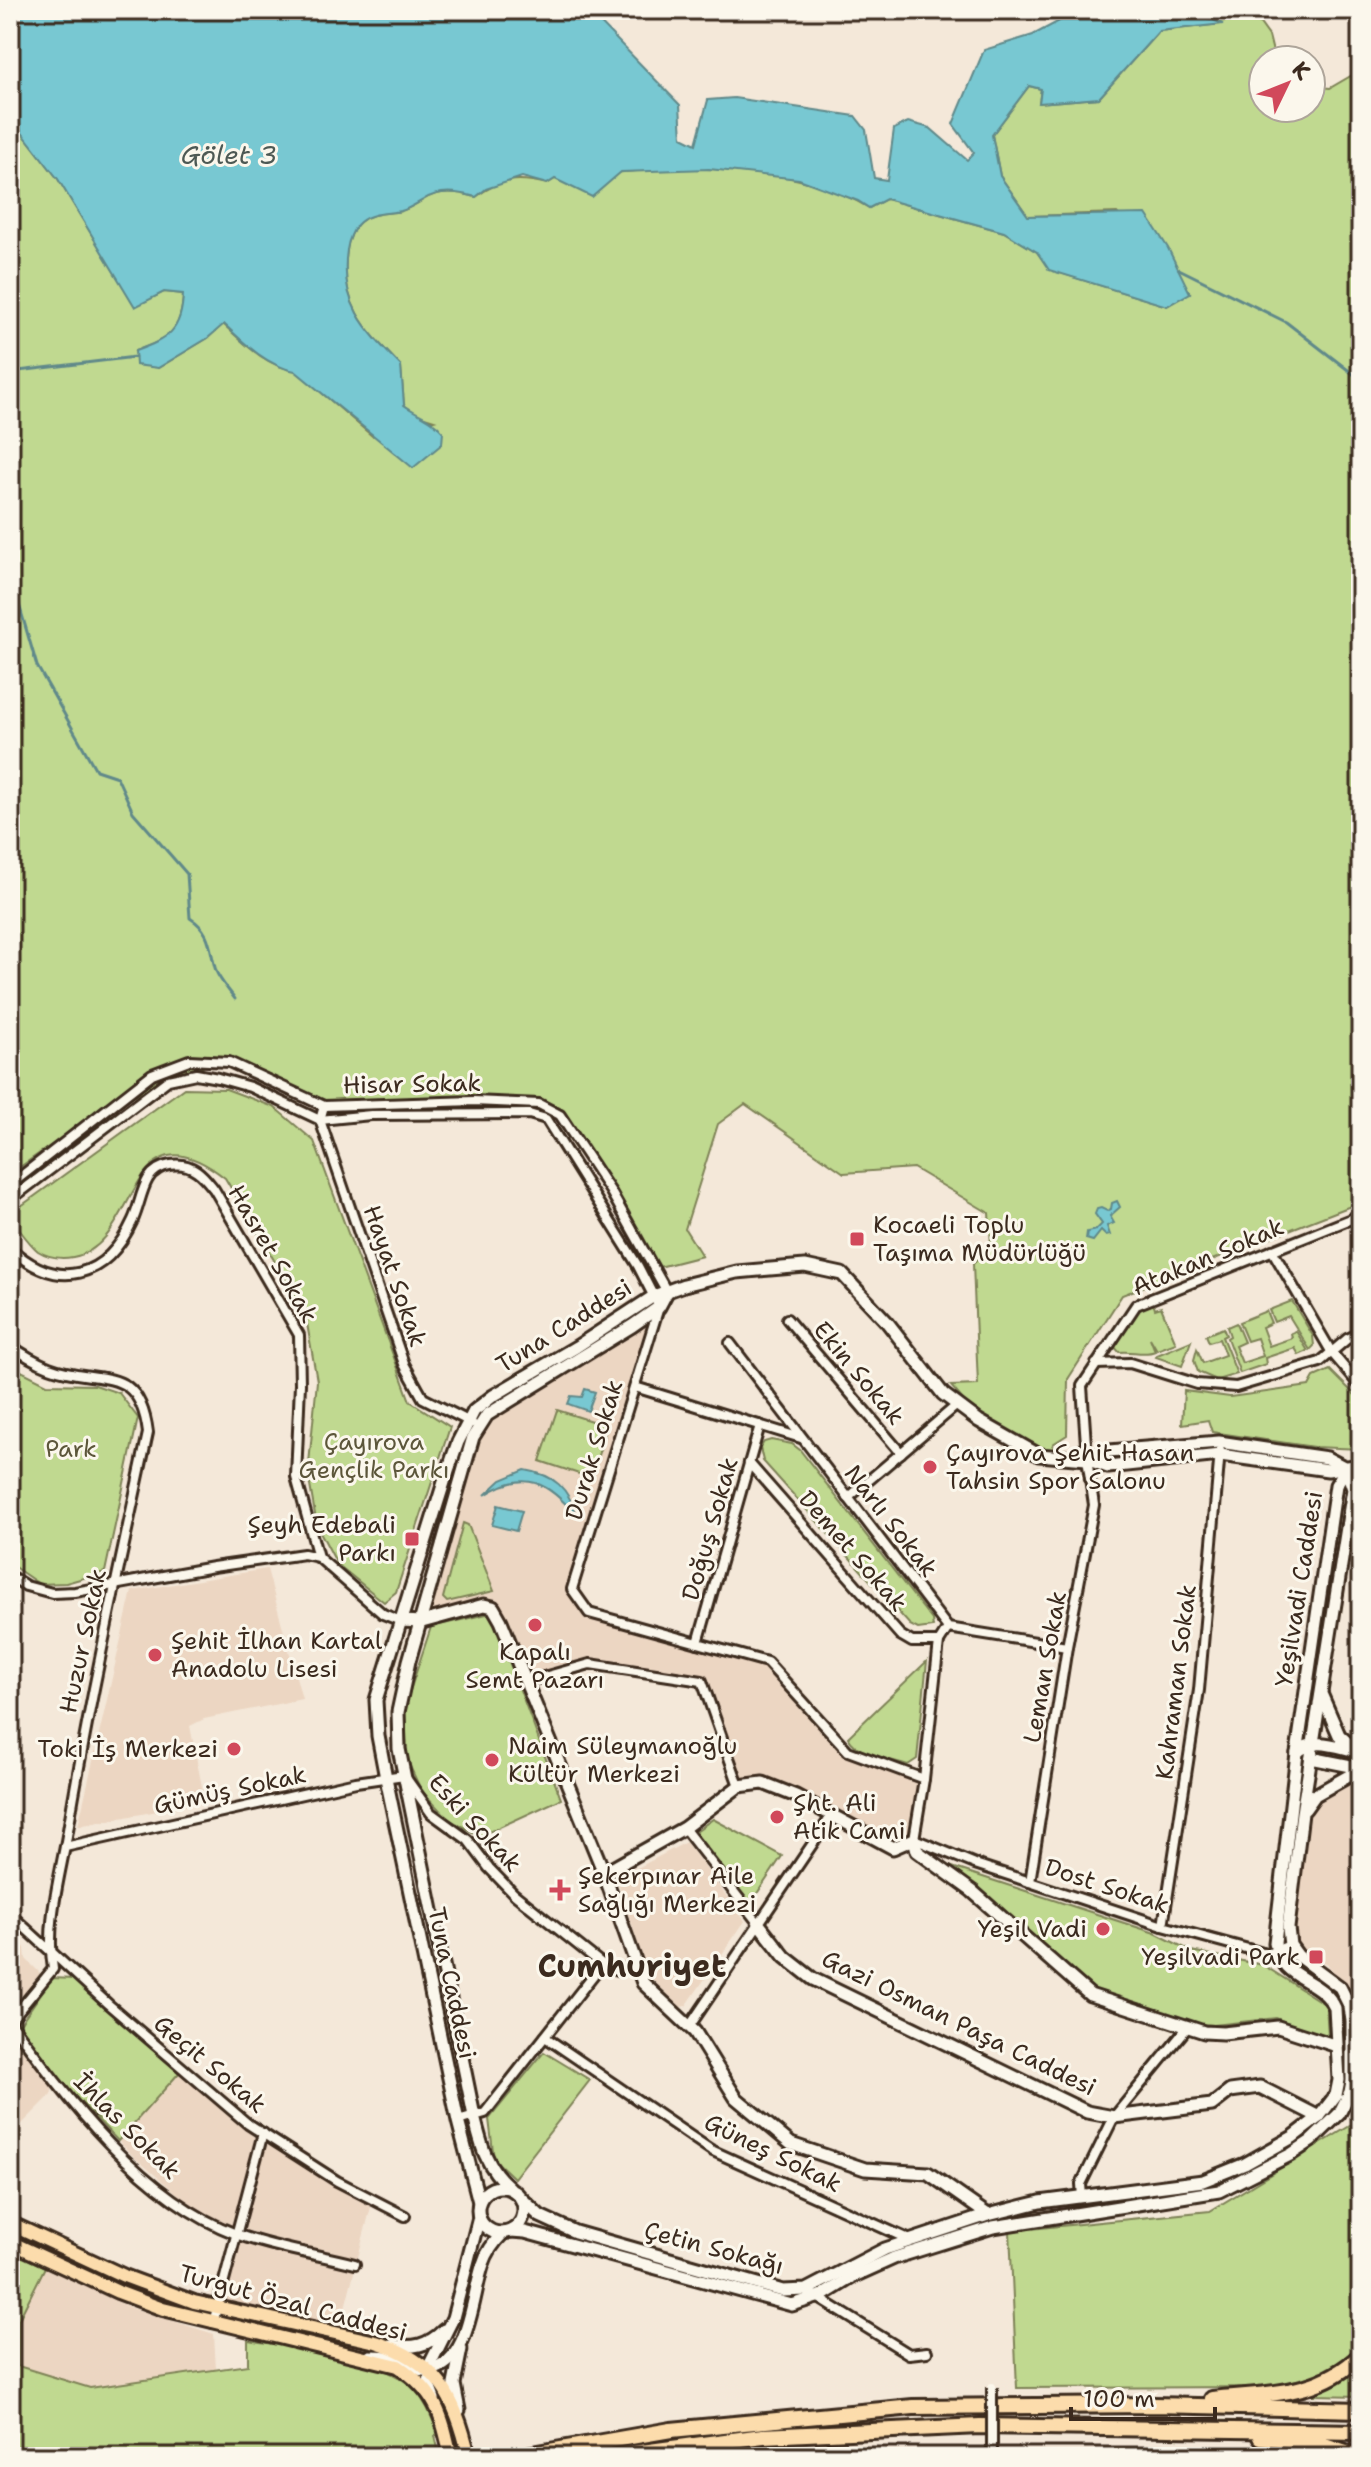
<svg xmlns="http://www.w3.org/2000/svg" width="1371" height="2467" font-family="'Shantell Sans',sans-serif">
<rect width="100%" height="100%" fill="#f4e8d9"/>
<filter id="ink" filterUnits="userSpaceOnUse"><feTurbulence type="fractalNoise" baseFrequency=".0125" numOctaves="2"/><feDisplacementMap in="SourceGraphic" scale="16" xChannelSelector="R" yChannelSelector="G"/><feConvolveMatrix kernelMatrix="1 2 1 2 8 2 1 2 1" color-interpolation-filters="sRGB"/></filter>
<g filter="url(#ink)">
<g fill="#ecd6c2">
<path d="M661 1305 572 1589 589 1612 767 1662 847 1751 924 1779 915 1839 894 1848 763 1782 739 1785 702 1681 590 1664 527 1683 493 1607 420 1624 473 1438 488 1414Z"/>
<path d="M267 1569 302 1699 204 1719 190 1726 205 1802 78 1826 132 1591Z"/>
<path d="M1361 1777V2111H1358L1354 1996 1327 1964 1300 1951 1291 1932 1310 1813 1325 1796Z"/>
<path d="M686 1842 745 1921 686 2006 680 2007 648 1975 617 1879Z"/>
<path d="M10 1932 25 1948 26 1959 43 1976 10 2009Z"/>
<path d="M52 1978 74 1979 252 2135 373 2199 340 2327 224 2304V2275L234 2227 194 2208 135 2158 69 2090 19 2025Z"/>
<path d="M10 2029 53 2087 51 2095 10 2136Z"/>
<path d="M45 2267 129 2307 214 2334 216 2370 90 2388 18 2366 19 2319Z"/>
</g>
<g fill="#c0d990" stroke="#7e8257" stroke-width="2">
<path d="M1187 10H1260L1259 22 1269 36 1275 60H1263V108H1311V86L1330 88 1361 70V1202L1122 1295 1068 1379 1067 1435 1053 1444 1054 1450 1040 1451 975 1414 951 1386 978 1385 973 1264 991 1245 989 1213 913 1168 844 1173 745 1104 718 1124 685 1229 702 1256 659 1267 562 1114 538 1103 321 1105 214 1062 104 1108 10 1174V117L58 179 135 306 164 292 183 294C182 331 169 339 135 351L158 368 208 338 223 324C244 343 267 367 295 370L372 436 434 420 418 415 404 405 401 366C366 330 339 304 347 250 348 241 353 228 360 222 372 212 387 214 401 211 408 209 416 204 423 200 440 189 457 192 476 197 500 178 519 177 547 184L555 179C654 168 779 154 869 208L886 199 1004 232 1037 252 1050 270 1167 306 1190 292 1117 213 1028 216 1000 176 992 135 1029 86 1041 89 1039 103 1099 98 1159 31 1221 24Z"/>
<path d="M184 1088 226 1089 274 1107 314 1141 410 1401 450 1427 396 1592 384 1602 337 1564 317 1526 308 1474 317 1381 305 1312 225 1178C126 1100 141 1246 73 1257 61 1259 49 1258 38 1251 28 1243 19 1228 10 1218V1214Z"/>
<path d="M1152 1300 1155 1309 1161 1307 1176 1343 1157 1350 1150 1338 1155 1351C1144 1356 1131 1350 1119 1352L1112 1344 1134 1311Z"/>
<path d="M1292 1301 1313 1336 1314 1346 1310 1350 1289 1316 1274 1322 1269 1310Z"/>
<path d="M1266 1311 1271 1323 1262 1327 1269 1346 1292 1338 1291 1333 1296 1331 1308 1351 1299 1355 1295 1348 1265 1358 1266 1364 1240 1373 1227 1338 1230 1336 1227 1327 1236 1323 1244 1342 1235 1346 1242 1363 1263 1356 1257 1338 1247 1341 1239 1322Z"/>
<path d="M1223 1328 1226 1335 1222 1337 1237 1374 1217 1380 1198 1372 1194 1360 1197 1349 1203 1363 1225 1355 1219 1339 1209 1342 1206 1335Z"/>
<path d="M1191 1341 1182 1366 1156 1357 1157 1355Z"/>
<path d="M10 1363 19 1370 47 1384 95 1385 119 1393 138 1418 105 1572 66 1583 39 1584 10 1564Z"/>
<path d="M1330 1370 1361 1401V1449L1314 1447 1212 1432 1208 1420 1182 1424 1184 1391 1230 1397 1309 1386 1314 1377Z"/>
<path d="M557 1410 607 1426 591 1478 540 1461Z"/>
<path d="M771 1440 792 1444 800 1450 932 1620 933 1627 918 1629 910 1625 763 1461 760 1448 764 1442Z"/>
<path d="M463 1523 468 1525 494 1591 447 1602 443 1598Z"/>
<path d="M491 1613 561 1799 480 1836 448 1819 421 1790 407 1760 405 1706 431 1627Z"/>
<path d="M927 1661 917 1759 908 1765C890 1759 858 1756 848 1737Z"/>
<path d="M713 1819 782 1856 750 1904 693 1833Z"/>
<path d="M949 1866 1155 1933 1191 1951 1263 1965 1326 2005 1328 2035 1321 2036 1276 2018 1214 2025 1197 2024 1094 1992Z"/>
<path d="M52 1978 74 1979 179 2073 118 2141 69 2090 19 2025Z"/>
<path d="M544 2052 590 2080 514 2178 494 2159 489 2119Z"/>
<path d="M1361 2111V2344L1344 2360 1325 2373 1268 2387 1017 2388 1010 2231 1210 2211 1353 2124V2112Z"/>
<path d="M10 2251 45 2267 19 2319 18 2366 90 2388 248 2365V2340C293 2348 383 2356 415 2390 427 2403 432 2419 439 2435L435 2436 440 2457H10Z"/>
<path d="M1361 2367V2396L1312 2395 1334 2385Z"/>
</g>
<g fill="#78c8d2" stroke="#60898a" stroke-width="2">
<path d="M10 10H588L680 105 682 137 696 144 708 100 734 98 855 116 866 130 874 178 887 180 894 129 908 122 930 128 967 160 974 153 953 124 984 50 1033 35 1080 10H1187L1223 24 1159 31 1099 98 1039 103 1041 89 1029 86 992 135 1000 176 1028 216 1146 214 1168 248 1190 293 1167 306 1049 270 1037 252 1004 232 886 199 869 208 858 201 799 179 709 169 621 172 592 197 555 179 547 184 522 177 486 189 476 197C457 192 440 189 423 200 416 204 408 209 401 211 387 214 372 212 360 222 353 228 348 241 347 250 339 304 366 330 401 366L404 405C418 415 432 418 443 432L442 444 413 468 295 371C267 366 244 343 224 324L208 338 158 368 136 365 135 351C168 339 182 331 183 294L164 292 135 307 58 179 10 117Z"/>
<path d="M1117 1201 1120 1207 1110 1216 1114 1223 1107 1226 1110 1235 1106 1236 1101 1231 1093 1241 1086 1239 1087 1232 1096 1230 1102 1224 1095 1214 1097 1209 1101 1208 1107 1211 1111 1209 1112 1203Z"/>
<path d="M585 1389 595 1392 588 1411 568 1404 571 1396 582 1397Z"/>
<path d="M525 1470C555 1475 568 1488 577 1516 548 1483 526 1468 485 1495L501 1480Z"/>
<path d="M498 1505 522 1511 516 1531 492 1525Z"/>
</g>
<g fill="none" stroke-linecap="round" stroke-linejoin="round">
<g stroke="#60898a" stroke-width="3">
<path d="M1179 269 1286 322 1361 380"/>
<path d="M10 372 135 357"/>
<path d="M10 574 37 666 96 770 117 777 133 812 187 874 190 918C212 932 209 949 216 971 220 981 229 990 235 999"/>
</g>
<g stroke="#3b2a1e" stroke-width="14">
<g id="street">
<path d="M324 1106 320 1120 404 1364 423 1398 472 1423"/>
<path d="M10 1185 152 1074 189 1060 229 1062 324 1106 473 1101 539 1104 560 1115 611 1192 667 1292"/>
<path d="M10 1200 168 1080 196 1074 218 1078 250 1087 320 1120 371 1115 529 1114 546 1119 638 1266 659 1307 572 1589 589 1613 767 1662 848 1751 924 1779"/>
<path d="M10 1248C58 1292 106 1279 133 1220 139 1207 141 1191 148 1179 158 1163 182 1160 197 1171 204 1176 209 1183 214 1189L299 1335 300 1384 296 1477 318 1557 383 1614 401 1621"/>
<path d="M1272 1250 1332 1353 1361 1387"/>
<path d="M787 1319 901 1453"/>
<path d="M730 1343 948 1628 1067 1647"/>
<path d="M10 1345C21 1353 36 1362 49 1367 98 1386 139 1361 148 1433 120 1563 91 1693 69 1824 62 1870 45 1922 53 1969L10 2021"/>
<path d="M1096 1364 1130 1363 1197 1384 1236 1387 1320 1362 1347 1339 1361 1333"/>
<path d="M635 1387 801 1438"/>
<path d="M749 1463 900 1635 912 1642H939"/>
<path d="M848 1498 957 1405"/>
<path d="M10 1576 26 1586 52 1593 75 1592 213 1567 304 1554 318 1557"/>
<path d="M948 1628 939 1642 924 1779 914 1839 975 1864 1163 1926 1267 1954 1290 1945"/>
<path d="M698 1643 760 1425"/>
<path d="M526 1682 590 1664 702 1681 739 1786"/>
<path d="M684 1828 759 1924"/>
<path d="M65 1847 356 1782 404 1775 431 1813 468 1840 489 1868 514 1894 602 1964 618 1970 637 1966"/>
<path d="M1030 1882 1067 1647 1094 1505 1087 1459 1082 1386 1136 1305 1361 1215"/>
<path d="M10 1914 108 2004 248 2124 337 2181 405 2216"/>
<path d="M1163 1926 1199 1690 1220 1451"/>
<path d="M10 2021C68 2100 141 2198 236 2234 273 2248 316 2254 355 2264"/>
<path d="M689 2027 832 1815"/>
<path d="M545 2037 711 2150 910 2240"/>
<path d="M458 2121 485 2113 602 1964"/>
<path d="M1082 2197 1081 2184 1114 2117 1187 2028"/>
<path d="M814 2295 909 2354 927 2352"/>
<path d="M213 2323 263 2133"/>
<path d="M1217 2457H1264"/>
</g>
</g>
<g stroke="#3b2a1e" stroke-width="17">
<g id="secondary">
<path d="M1087 1459 1109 1451 1219 1442 1327 1458 1346 1468"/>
<path d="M401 1621 422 1622 484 1605 493 1607 501 1621 604 1873 643 1983 695 2032 736 2098 791 2144 865 2169 928 2173 988 2215"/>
<path d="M1322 1696 1339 1735 1357 1751"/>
<path d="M1297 1753 1336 1485 1346 1469"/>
<path d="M1311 1758 1361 1768"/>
<path d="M1305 1809 1315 1795 1361 1769"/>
<path d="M604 1873 684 1828 739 1786 763 1783 796 1796 893 1848 914 1839 917 1851 972 1891 1090 1995 1204 2032 1223 2033 1278 2027 1337 2046"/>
<path d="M759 1924 785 1957 813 1979 1087 2112 1114 2117 1212 2105 1230 2091 1260 2087 1319 2117"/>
<circle cx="501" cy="2210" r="23"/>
<path d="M510 2188C486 2167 481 2146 474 2116L399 1749 398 1712 409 1661 473 1437 487 1415 632 1326 659 1307 667 1292"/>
<path d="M521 2198 540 2216 575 2232 783 2291 806 2290 885 2249 988 2215 1040 2202 1203 2181 1245 2164 1293 2137 1319 2117 1336 2095 1339 2080 1335 2008C1321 1977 1282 1982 1275 1943L1297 1753C1314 1735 1339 1748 1361 1752"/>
<path d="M479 2202 458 2121 386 1778 378 1736 376 1700 445 1479 458 1442 474 1411 493 1396 576 1347 654 1296 684 1285 737 1272 805 1266 842 1274 887 1322 943 1394 979 1421 1039 1455 1087 1459 1108 1467 1220 1455 1328 1470 1361 1465"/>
<path d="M511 2231 525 2232 792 2305 823 2295 854 2276 894 2258 993 2227 1219 2191 1290 2155 1311 2141 1339 2114 1350 2092 1352 2081V2021L1350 2007 1340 1987 1298 1956 1290 1945 1288 1928 1302 1813 1353 1489 1346 1469"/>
<path d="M391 2345C413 2349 428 2346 444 2330"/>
<path d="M370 2356C379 2356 387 2356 395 2359 407 2362 417 2372 430 2370 471 2363 472 2293 483 2264 487 2251 494 2242 503 2233"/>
<path d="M434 2399 429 2386 431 2362 453 2318 479 2217"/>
<path d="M459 2410 454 2384 461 2349"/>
</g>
</g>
<g stroke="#3b2a1e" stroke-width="18">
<g id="primary">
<path d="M10 2223 124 2276 194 2302 376 2342C437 2361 456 2397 469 2457"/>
<path d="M10 2242 118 2292 163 2309 398 2366C436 2391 442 2415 451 2457"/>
</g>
</g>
<g stroke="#3b2a1e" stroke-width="20">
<g id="highway">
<path d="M1212 2399C1268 2393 1318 2397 1361 2355"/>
<path d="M1260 2437 1318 2443 1361 2457"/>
<path d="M515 2457 671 2430 913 2407 1155 2405 1361 2410"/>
<path d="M604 2457 763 2436 980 2426 1361 2432"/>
</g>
</g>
<use href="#street" stroke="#fbf7ec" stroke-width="8"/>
<use href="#secondary" stroke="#fbf7ec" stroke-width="11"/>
<use href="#primary" stroke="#fcdcac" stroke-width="12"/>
<use href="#highway" stroke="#fcdcac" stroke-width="14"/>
<g stroke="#3b2a1e" stroke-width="14" stroke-linecap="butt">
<path id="street-bridge" d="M992 2387V2457"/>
</g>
<use href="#street-bridge" stroke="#fbf7ec" stroke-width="8"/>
</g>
</g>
<g fill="#d1495b" stroke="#fbf7ec" stroke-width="3">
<rect x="849" y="1231" width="16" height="16" rx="4"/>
<circle cx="930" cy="1467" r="8"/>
<rect x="404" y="1531" width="16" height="16" rx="4"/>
<circle cx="535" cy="1625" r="8"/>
<circle cx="155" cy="1655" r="8"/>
<circle cx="234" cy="1749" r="8"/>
<circle cx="492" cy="1760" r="8"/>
<circle cx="777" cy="1817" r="8"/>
<path d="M556 1878h8v8h8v8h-8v8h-8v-8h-8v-8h8z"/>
<circle cx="1103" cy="1929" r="8"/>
<rect x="1308" y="1949" width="16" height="16" rx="4"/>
</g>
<g text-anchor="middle" stroke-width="6" stroke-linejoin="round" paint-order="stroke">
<g font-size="24" fill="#3b2a1e" stroke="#fbf7ec">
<text transform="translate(412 1084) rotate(-1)" y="8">Hisar Sokak</text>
<text transform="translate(273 1254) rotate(60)" y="8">Hasret Sokak</text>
<text transform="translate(1208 1257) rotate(-23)" y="8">Atakan Sokak</text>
<text transform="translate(395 1276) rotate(71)" y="8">Hayat Sokak</text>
<text transform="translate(564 1326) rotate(-32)" y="8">Tuna Caddesi</text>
<text transform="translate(859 1373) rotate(50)" y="8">Ekin Sokak</text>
<text transform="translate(594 1450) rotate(-73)" y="8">Durak Sokak</text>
<text transform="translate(891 1521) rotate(52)" y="8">Narlı Sokak</text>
<text transform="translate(710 1529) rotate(-74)" y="8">Doğuş Sokak</text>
<text transform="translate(853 1551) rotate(49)" y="8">Demet Sokak</text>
<text transform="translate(1299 1589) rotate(-81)" y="8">Yeşilvadi Caddesi</text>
<text transform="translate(83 1641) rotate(-78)" y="8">Huzur Sokak</text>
<text transform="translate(1045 1667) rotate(-80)" y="8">Leman Sokak</text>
<text transform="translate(1176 1682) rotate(-83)" y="8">Kahraman Sokak</text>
<text transform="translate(230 1790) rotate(-12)" y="8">Gümüş Sokak</text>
<text transform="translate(475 1823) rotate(47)" y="8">Eski Sokak</text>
<text transform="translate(1107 1886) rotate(18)" y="8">Dost Sokak</text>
<text transform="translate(452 1983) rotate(78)" y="8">Tuna Caddesi</text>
<text transform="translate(959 2023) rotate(26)" y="8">Gazi Osman Paşa Caddesi</text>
<text transform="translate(210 2064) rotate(40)" y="8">Geçit Sokak</text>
<text transform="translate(127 2126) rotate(45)" y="8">İhlas Sokak</text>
<text transform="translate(773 2153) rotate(26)" y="8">Güneş Sokak</text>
<text transform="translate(714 2248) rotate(15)" y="8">Çetin Sokağı</text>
<text transform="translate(293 2303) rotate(15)" y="8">Turgut Özal Caddesi</text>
</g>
<g font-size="24" fill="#3b2a1e" stroke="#fbf7ec" text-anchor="start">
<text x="873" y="1233">Kocaeli Toplu<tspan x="873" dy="28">Taşıma Müdürlüğü</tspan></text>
<text x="946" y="1461">Çayırova Şehit Hasan<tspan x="946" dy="28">Tahsin Spor Salonu</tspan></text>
<text x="396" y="1533" text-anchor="end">Şeyh Edebali<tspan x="396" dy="28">Parkı</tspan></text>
<text x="171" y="1649">Şehit İlhan Kartal<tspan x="171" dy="28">Anadolu Lisesi</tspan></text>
<text x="535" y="1660" text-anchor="middle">Kapalı<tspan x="535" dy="28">Semt Pazarı</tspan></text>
<text x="508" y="1754">Naim Süleymanoğlu<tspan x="508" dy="28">Kültür Merkezi</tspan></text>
<text x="218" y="1757" text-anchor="end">Toki İş Merkezi</text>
<text x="793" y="1811">Şht. Ali<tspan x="793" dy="28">Atik Cami</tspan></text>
<text x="578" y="1884">Şekerpınar Aile<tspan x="578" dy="28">Sağlığı Merkezi</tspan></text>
<text x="1087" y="1937" text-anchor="end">Yeşil Vadi</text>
<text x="1300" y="1965" text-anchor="end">Yeşilvadi Park</text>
</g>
<g font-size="24" fill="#5c563a" stroke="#fbf7ec">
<text x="374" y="1450">Çayırova<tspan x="374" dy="28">Gençlik Parkı</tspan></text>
<text x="71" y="1457">Park</text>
</g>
<g font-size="26" font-style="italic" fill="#4d5954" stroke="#fbf7ec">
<text x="229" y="164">Gölet 3</text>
</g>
<g font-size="32" font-weight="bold" fill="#3b2a1e" stroke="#fbf7ec">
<text x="632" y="1977">Cumhuriyet</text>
</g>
</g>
<rect width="1371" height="2467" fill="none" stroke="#fbf7ec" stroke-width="40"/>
<rect x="20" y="20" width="1331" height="2427" fill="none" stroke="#3b2a1e" stroke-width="3" filter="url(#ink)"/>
<g transform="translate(1287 84) rotate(47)"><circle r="38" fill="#fbf7ec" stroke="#aea59a" stroke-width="2"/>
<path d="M0-6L14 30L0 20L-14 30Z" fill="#d1495b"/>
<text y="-12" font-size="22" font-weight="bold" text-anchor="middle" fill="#3b2a1e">K</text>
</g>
<path d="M1071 2407v12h144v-12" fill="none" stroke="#3b2a1e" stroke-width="4"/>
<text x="1083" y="2407" font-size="24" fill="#3b2a1e" stroke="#fbf7ec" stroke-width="6" paint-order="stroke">100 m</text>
</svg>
